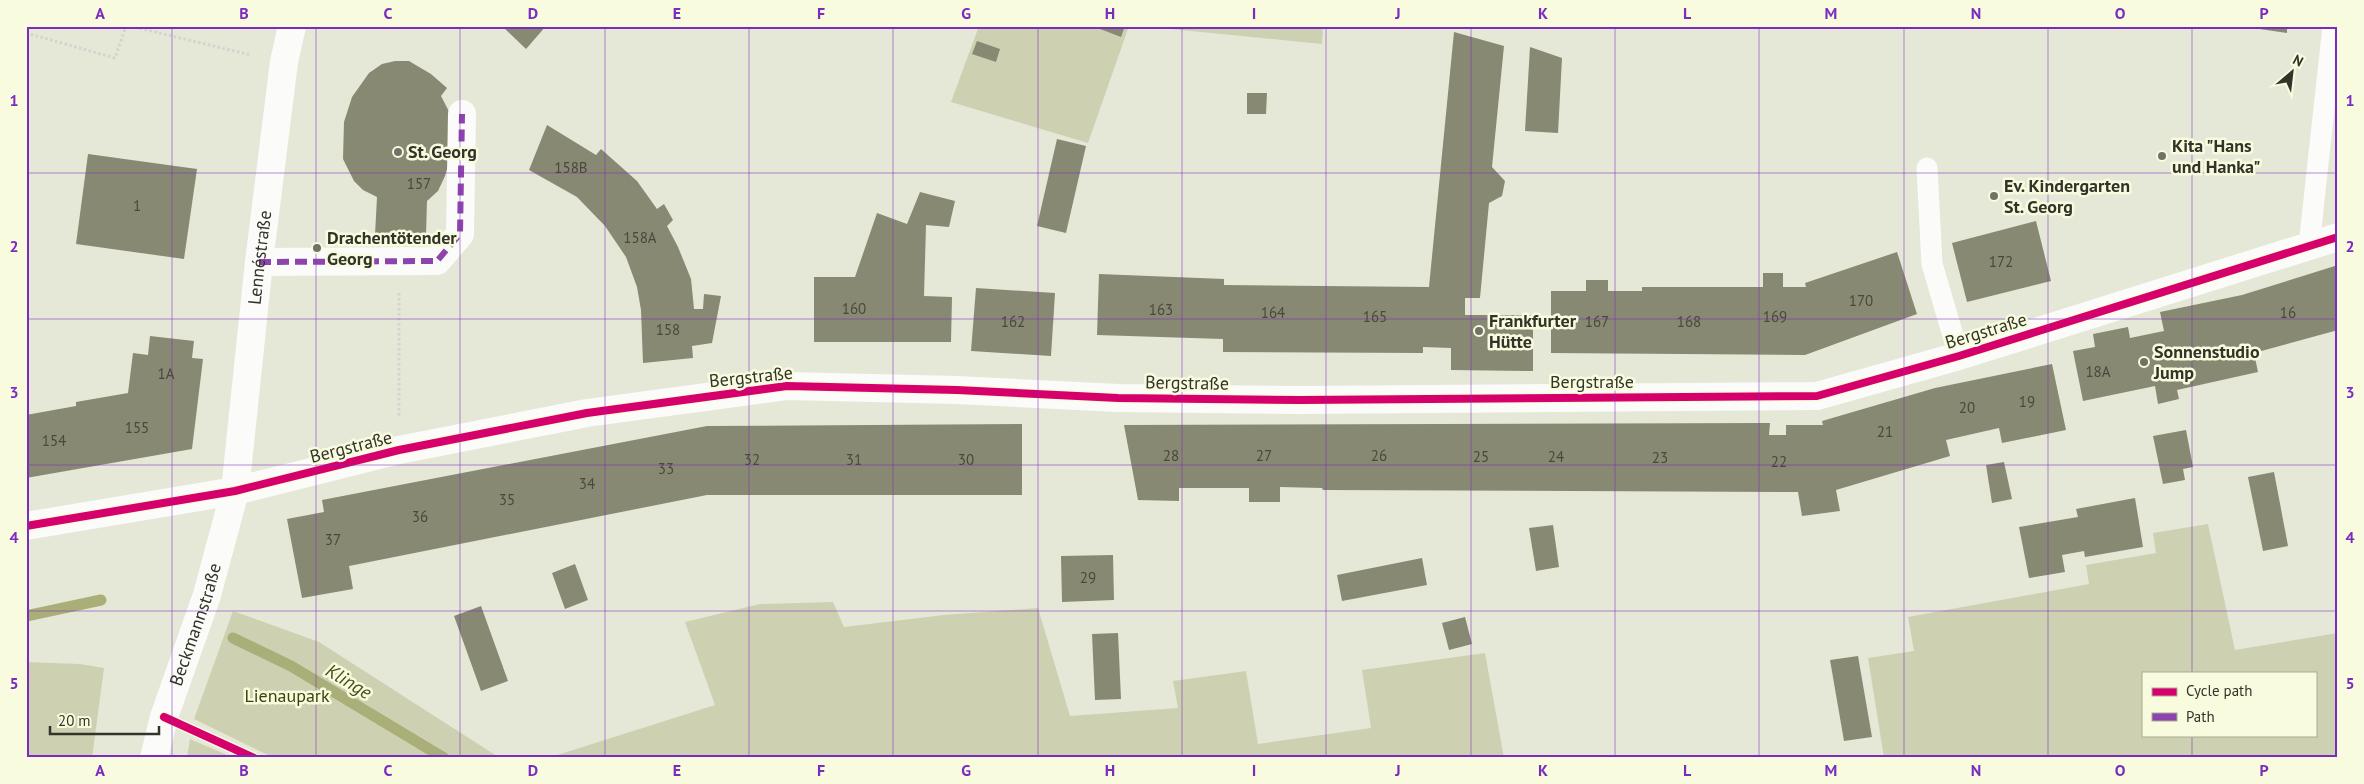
<svg xmlns="http://www.w3.org/2000/svg" width="2364" height="784" font-family="'PT Sans',sans-serif">
<rect width="100%" height="100%" fill="#e5e8d7"/>
<g fill="#cdd1b1" fill-rule="evenodd">
<path d="M979 26H1129L1088 143 951 102Z"/>
<path d="M1140 26H1323L1322 44Z"/>
<path d="M2208 524 2235 650 2338 633V758H1884L1868 658 1914 651 1908 617 2089 584 2086 565 2156 553 2153 533ZM2143 673H2315V735H2143Z"/>
<path d="M833 602 844 627 944 615 1038 608 1070 716 1178 708 1173 681 1246 671 1258 744 1371 728 1362 670 1485 653 1504 758H548L715 705 685 622 760 604Z"/>
<path d="M233 611 319 642 500 758H274L194 719Z"/>
<path d="M26 662 80 664 104 668 92 758H26Z"/>
<path d="M190 739 234 758H187Z"/>
</g>
<g fill="none" stroke-linecap="round" stroke-linejoin="round">
<g stroke="#aaaf79" stroke-width="11">
<path d="M26 616 101 600"/>
<path d="M233 638 291 666 444 758"/>
</g>
</g>
<g fill="#888973">
<path d="M502 26H546L526 49Z"/>
<path d="M1101 26H1125L1121 37 1100 29Z"/>
<path d="M2239 26H2287V33Z"/>
<path d="M1454 32 1504 46 1492 167 1505 181 1502 196 1489 203 1480 298H1465V315H1533V371L1451 370V348L1423 347V353L1223 352V339L1097 335 1099 274 1224 279V285L1429 287Z"/>
<path d="M977 41 1000 49 996 62 972 54Z"/>
<path d="M1530 47 1562 58 1558 133 1525 131Z"/>
<path d="M395 61H409L419 67 431 74 447 88 441 96 456 125 454 146 445 176 438 191 427 201 426 235H375L377 197 363 190 354 181 343 159 344 122 352 97 369 73 382 64Z"/>
<path d="M1247 93H1267L1266 114H1247Z"/>
<path d="M547 125 596 155 601 149 637 181 657 209 664 204 673 220 667 226 678 247 691 279 694 309H703L704 294 721 296 712 343 692 346 693 358 643 363 641 310 637 287 626 257 605 226 577 197 529 170Z"/>
<path d="M1057 139 1086 146 1066 233 1037 226Z"/>
<path d="M88 154 197 169 184 259 76 244Z"/>
<path d="M920 192 955 201 949 227 926 225 924 296 952 297 951 342H814V277H855L877 213 907 224Z"/>
<path d="M2036 221 2051 281 1967 302 1952 243Z"/>
<path d="M1897 252 1917 314 1805 355 1551 353V291H1586V280H1608V291H1642V287H1763V273H1783V287H1806L1805 283Z"/>
<path d="M2338 265V330L2254 353 2258 372 2177 390 2179 399 2158 404 2155 386 2083 401 2073 351 2095 347 2093 334 2128 327 2130 338 2164 331 2160 312 2242 295Z"/>
<path d="M976 288 1055 293 1051 356 971 351Z"/>
<path d="M150 336 194 341 192 358 203 359 192 449 26 478V415L76 406V402L128 393 133 353 148 355Z"/>
<path d="M2052 364 2066 430 2002 443 1999 428 1946 440 1950 456 1836 490 1840 511 1802 516 1798 492 1323 490 1322 488 1280 487V502H1249V488H1179V501L1138 500 1124 425 1770 423 1769 435H1786V425H1823L1822 421 1935 388Z"/>
<path d="M1022 424V495H707L349 566 353 589 302 598 287 519 324 512 322 500 707 426Z"/>
<path d="M2186 430 2193 467 2183 469 2185 480 2163 484 2153 436Z"/>
<path d="M2004 462 2012 499 1992 503 1986 465Z"/>
<path d="M2274 472 2288 546 2263 551 2248 477Z"/>
<path d="M2135 498 2143 547 2085 557 2084 551 2062 555 2065 572 2029 578 2019 527 2078 517 2076 509Z"/>
<path d="M1553 525 1559 567 1536 571 1529 528Z"/>
<path d="M1113 555 1114 600 1062 602 1061 556Z"/>
<path d="M1422 558 1427 585 1342 601 1337 575Z"/>
<path d="M575 564 588 600 565 609 552 573Z"/>
<path d="M481 606 508 681 481 691 454 616Z"/>
<path d="M1465 617 1472 644 1449 650 1442 623Z"/>
<path d="M1118 633 1121 699 1095 700 1092 634Z"/>
<path d="M1858 656 1872 737 1844 741 1830 660Z"/>
</g>
<g fill="none" stroke-linecap="round" stroke-linejoin="round">
<g stroke="#d3d4cf" stroke-width="3" stroke-dasharray="2.5 2.5" stroke-linecap="butt">
<path d="M130 26 251 55"/>
<path d="M26 33 115 58 126 26"/>
<path d="M399 293V417"/>
</g>
<g stroke="#fbfcf9" stroke-width="21">
<path d="M1927 168 1932 264 1959 356"/>
<path d="M2309 246 2333 26"/>
</g>
<path stroke="#fbfcf9" stroke-width="28" d="M259 262 437 261 460 234 462 114"/>
<g stroke="#fbfcf9" stroke-width="28">
<path d="M26 526 235 491 399 450 587 413 787 386 957 390 1118 398 1299 400 1817 396 1959 356 2338 237"/>
<path id="s1" d="M154 758 164 717 207 595 235 491 259 262 284 62 292 26"/>
</g>
<path stroke="#8e44ad" stroke-width="6" stroke-dasharray="12 6" stroke-linecap="butt" d="M259 262 437 261 460 234 462 114"/>
<g stroke="#f8fbde" stroke-width="11">
<g id="cycleway">
<path d="M26 526 235 491 399 450 587 413 787 386 957 390 1118 398 1299 400 1817 396 1959 356 2338 237"/>
<path d="M164 717 254 758"/>
</g>
</g>
<use href="#cycleway" stroke="#d6006c" stroke-width="8"/>
</g>
<path fill="none" stroke="#7b2cbf" stroke-width="1" stroke-opacity="0.55" d="M172 26V758M316 26V758M460 26V758M605 26V758M749 26V758M893 26V758M1038 26V758M1182 26V758M1326 26V758M1471 26V758M1615 26V758M1759 26V758M1904 26V758M2048 26V758M2192 26V673M26 173H2338M26 319H2338M26 465H2338M26 611H2338M2192 735V758"/>
<g fill="#717366" stroke="#f8fbde" stroke-width="2">
<circle cx="398" cy="152" r="5"/>
<circle cx="2162" cy="156" r="5"/>
<circle cx="1994" cy="196" r="5"/>
<circle cx="317" cy="248" r="5"/>
<circle cx="1479" cy="331" r="5"/>
<circle cx="2144" cy="362" r="5"/>
</g>
<g text-anchor="middle" stroke-width="5" stroke-linejoin="round" paint-order="stroke">
<g font-size="15" fill="#48493c">
<text x="571" y="173">158B</text>
<text x="419" y="189">157</text>
<text x="137" y="211">1</text>
<text x="640" y="243">158A</text>
<text x="2001" y="267">172</text>
<text x="1861" y="306">170</text>
<text x="854" y="314">160</text>
<text x="1161" y="315">163</text>
<text x="1273" y="318">164</text>
<text x="2288" y="318">16</text>
<text x="1375" y="322">165</text>
<text x="1775" y="322">169</text>
<text x="1013" y="327">162</text>
<text x="1597" y="327">167</text>
<text x="1689" y="327">168</text>
<text x="668" y="335">158</text>
<text x="2098" y="377">18A</text>
<text x="166" y="379">1A</text>
<text x="2027" y="407">19</text>
<text x="1967" y="413">20</text>
<text x="137" y="433">155</text>
<text x="1885" y="437">21</text>
<text x="54" y="446">154</text>
<text x="1171" y="461">28</text>
<text x="1264" y="461">27</text>
<text x="1379" y="461">26</text>
<text x="1481" y="462">25</text>
<text x="1556" y="462">24</text>
<text x="1660" y="463">23</text>
<text x="752" y="465">32</text>
<text x="854" y="465">31</text>
<text x="966" y="465">30</text>
<text x="1779" y="467">22</text>
<text x="666" y="474">33</text>
<text x="587" y="489">34</text>
<text x="507" y="505">35</text>
<text x="420" y="522">36</text>
<text x="333" y="545">37</text>
<text x="1088" y="583">29</text>
</g>
<g font-size="18" font-weight="bold" fill="#333429" stroke="#f8fbde" text-anchor="start">
<text x="2172" y="152">Kita "Hans<tspan x="2172" dy="21">und Hanka"</tspan></text>
<text x="408" y="158">St. Georg</text>
<text x="2004" y="192">Ev. Kindergarten<tspan x="2004" dy="21">St. Georg</tspan></text>
<text x="327" y="244">Drachentötender<tspan x="327" dy="21">Georg</tspan></text>
<text x="1489" y="327">Frankfurter<tspan x="1489" dy="21">Hütte</tspan></text>
<text x="2154" y="358">Sonnenstudio<tspan x="2154" dy="21">Jump</tspan></text>
</g>
<g font-size="18" fill="#333429" stroke="#f8fbde">
<text dy="6" stroke="none"><textPath href="#s1" startOffset="514">Lennéstraße</textPath></text>
<text transform="translate(1986 331) rotate(-17)" y="6">Bergstraße</text>
<text transform="translate(751 377) rotate(-6)" y="6">Bergstraße</text>
<text x="1592" y="388">Bergstraße</text>
<text transform="translate(1187 383) rotate(1)" y="6">Bergstraße</text>
<text transform="translate(351 447) rotate(-14)" y="6">Bergstraße</text>
<text dy="6" stroke="none"><textPath href="#s1" startOffset="140">Beckmannstraße</textPath></text>
</g>
<g font-size="18" fill="#40420c" stroke="#f8fbde">
<text x="287" y="702">Lienaupark</text>
</g>
<g font-size="19" font-style="italic" fill="#4a4d18" stroke="#f8fbde">
<text transform="translate(349 681) rotate(31)" y="7">Klinge</text>
</g>
</g>
<rect width="2364" height="784" fill="none" stroke="#f8fbde" stroke-width="55"/>
<rect x="2142" y="672" width="175" height="65" fill="#f8fbde" stroke="#a9ab96"/>
<rect x="2152" y="688" width="25" height="8" fill="#d6006c" stroke="#a9ab96"/>
<text x="2186" y="696" font-size="15" fill="#333429">Cycle path</text>
<rect x="2152" y="713" width="25" height="8" fill="#8e44ad" stroke="#a9ab96"/>
<text x="2186" y="722" font-size="15" fill="#333429">Path</text>
<g transform="translate(2292 72) rotate(28)" stroke="#f8fbde" stroke-width="4" paint-order="stroke">
<path d="M0-4L9 19L0 12L-9 19Z" fill="#333429"/>
<text y="-8" font-size="14" font-weight="bold" text-anchor="middle" fill="#333429">N</text>
</g>
<path d="M50 726v8h109v-8" fill="none" stroke="#333429" stroke-width="2.5"/>
<text x="58" y="726" font-size="15" fill="#333429" stroke="#f8fbde" stroke-width="4" paint-order="stroke">20 m</text>
<rect x="28" y="28" width="2308" height="728" fill="none" stroke="#7b2cbf" stroke-width="2"/>
<g font-size="16" text-anchor="middle" font-weight="bold" fill="#7b2cbf">
<text x="100" y="19">A</text>
<text x="244" y="19">B</text>
<text x="388" y="19">C</text>
<text x="533" y="19">D</text>
<text x="677" y="19">E</text>
<text x="821" y="19">F</text>
<text x="966" y="19">G</text>
<text x="1110" y="19">H</text>
<text x="1254" y="19">I</text>
<text x="1398" y="19">J</text>
<text x="1543" y="19">K</text>
<text x="1687" y="19">L</text>
<text x="1831" y="19">M</text>
<text x="1976" y="19">N</text>
<text x="2120" y="19">O</text>
<text x="2264" y="19">P</text>
<text x="14" y="106">1</text>
<text x="2350" y="106">1</text>
<text x="14" y="252">2</text>
<text x="2350" y="252">2</text>
<text x="14" y="398">3</text>
<text x="2350" y="398">3</text>
<text x="14" y="543">4</text>
<text x="2350" y="543">4</text>
<text x="14" y="689">5</text>
<text x="2350" y="689">5</text>
<text x="100" y="776">A</text>
<text x="244" y="776">B</text>
<text x="388" y="776">C</text>
<text x="533" y="776">D</text>
<text x="677" y="776">E</text>
<text x="821" y="776">F</text>
<text x="966" y="776">G</text>
<text x="1110" y="776">H</text>
<text x="1254" y="776">I</text>
<text x="1398" y="776">J</text>
<text x="1543" y="776">K</text>
<text x="1687" y="776">L</text>
<text x="1831" y="776">M</text>
<text x="1976" y="776">N</text>
<text x="2120" y="776">O</text>
<text x="2264" y="776">P</text>
</g>
</svg>
